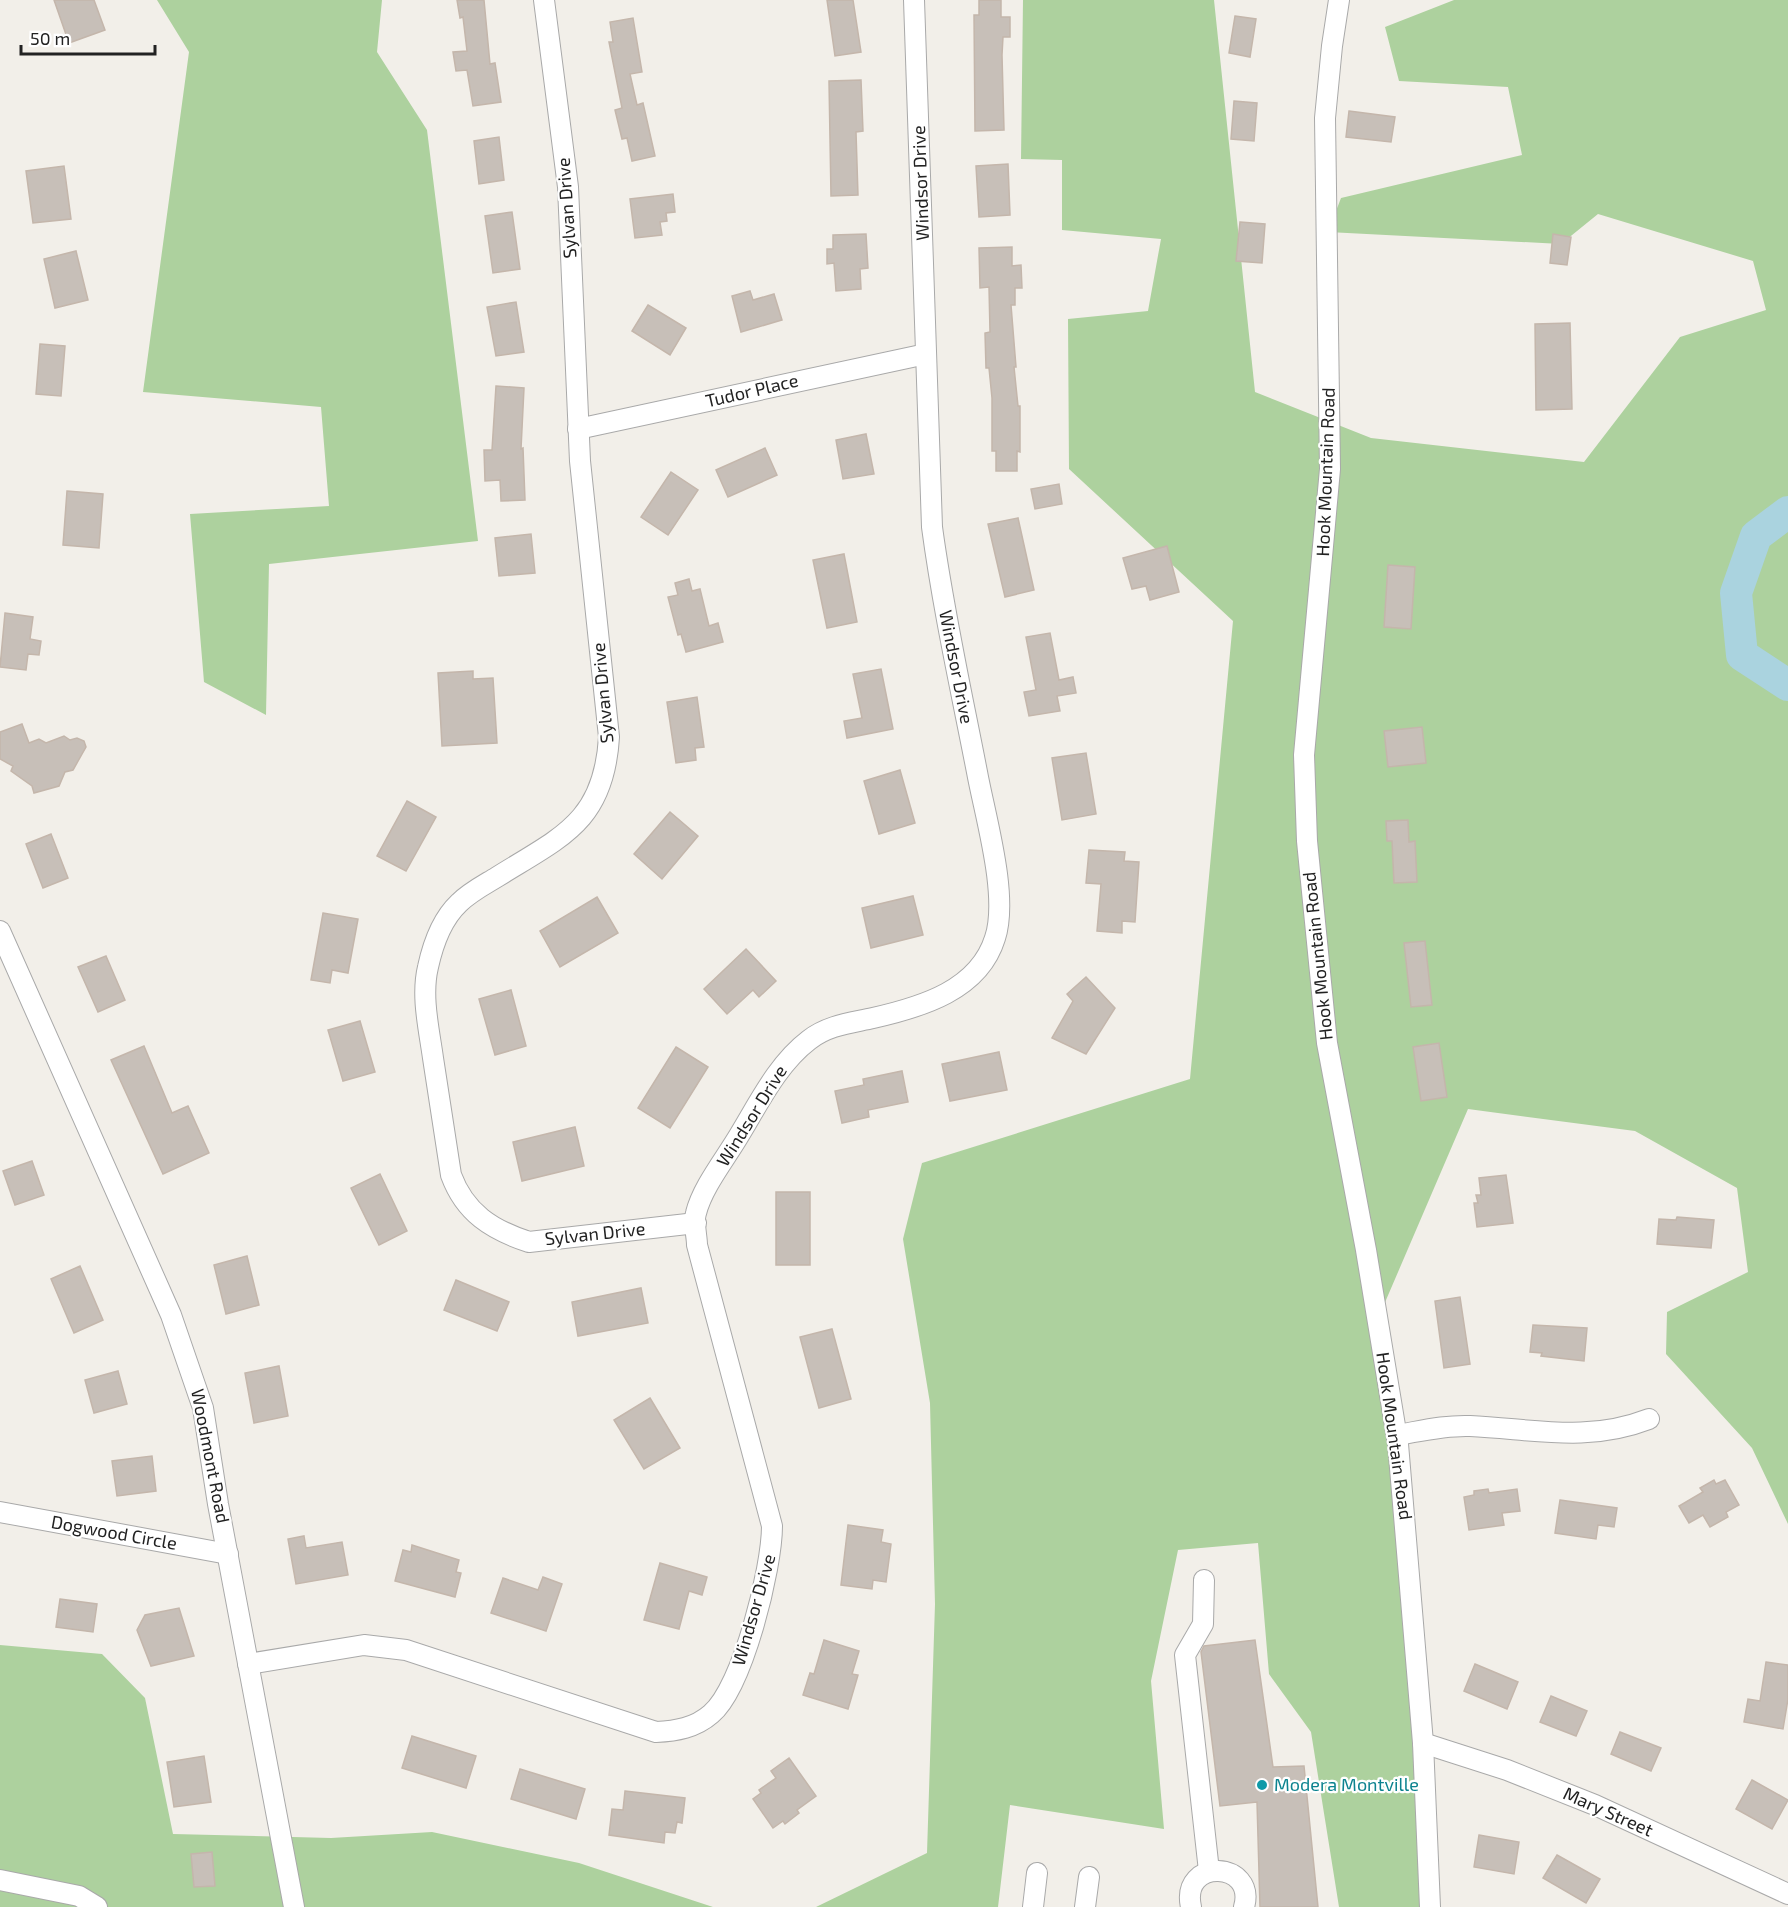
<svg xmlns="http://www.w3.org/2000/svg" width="1788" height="1907" font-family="'Exo 2',sans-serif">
<rect width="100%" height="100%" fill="#f2efe9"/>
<g fill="#add19e">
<path d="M157 0H382L377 52 427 130 478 541 269 564 266 715 204 682 190 514 329 506 321 407 143 392 189 52Z"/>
<path d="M1023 0H1214L1255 392 1371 438 1584 462 1680 337 1766 310 1753 261 1598 214 1561 244 1328 232 1341 198 1522 155 1508 87 1399 81 1385 27 1454 0H1788V1524L1752 1448 1666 1354 1667 1312 1748 1272 1737 1188 1635 1131 1468 1109 1374 1328 1415 1593 1431 1907H1339L1311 1732 1269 1674 1258 1543 1178 1550 1151 1681 1164 1829 1010 1805 998 1907H816L927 1853 935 1604 930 1403 903 1239 922 1163 1190 1079 1233 621 1069 469 1068 319 1148 311 1161 239 1062 230V160L1021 159Z"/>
<path d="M0 1645 102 1654 145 1698 173 1834 331 1838 432 1832 579 1863 713 1907H0Z"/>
</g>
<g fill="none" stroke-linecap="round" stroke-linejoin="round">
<path stroke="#aad3df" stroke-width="32" d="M1788 512 1756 536 1736 593 1742 655 1788 685"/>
</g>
<g fill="#c7bfb8" stroke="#c4b6ab" stroke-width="1.5">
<path d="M54 0H94L105 30 69 43Z"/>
<path d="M457 0H484L490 64 495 63 501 102 473 106 467 70 456 71 453 52 467 51 463 17 460 18Z"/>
<path d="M827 0H853L861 52 835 56Z"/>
<path d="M979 0H1001V17H1010V37H1003L1002 55 1004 130 975 131 974 15H979Z"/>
<path d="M1235 16 1256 19 1250 57 1229 53Z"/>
<path d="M633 18 642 72 630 74 637 105 643 103 655 156 632 161 627 138 622 139 615 110 622 108 609 42H613L610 22Z"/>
<path d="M861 80 863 131 856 132 858 195 831 196 829 81Z"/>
<path d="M1234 101 1257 103 1254 141 1231 139Z"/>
<path d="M1349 111 1395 117 1391 142 1346 137Z"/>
<path d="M499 137 504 180 479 184 474 141Z"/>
<path d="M1008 164 1010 215 979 217 976 166Z"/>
<path d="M64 166 71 219 33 223 26 171Z"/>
<path d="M673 194 675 212 666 213 667 221 660 222 662 235 635 238 630 199Z"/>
<path d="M512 212 520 269 493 273 485 216Z"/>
<path d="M1240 222 1265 224 1262 263 1236 261Z"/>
<path d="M866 234 868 268 860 269 861 289 836 291 834 263 827 264V249H833V235Z"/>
<path d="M1553 234 1571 237 1567 265 1550 263Z"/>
<path d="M1012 247V266L1021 265 1022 288H1015V305H1011L1016 367H1014L1018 406H1020V452L1017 451V471H996V451H992V398L989 368H986L985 333 990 332 989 287 980 288 979 248Z"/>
<path d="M76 251 88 300 55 308 44 259Z"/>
<path d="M750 291 753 300 774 294 782 320 741 332 732 296Z"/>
<path d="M516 302 524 352 496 356 487 307Z"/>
<path d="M648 305 686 328 670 355 632 331Z"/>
<path d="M1570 323 1572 409 1536 410 1535 324Z"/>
<path d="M40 344 65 346 61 396 36 394Z"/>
<path d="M496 386 524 388 521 449 523 448 525 500 501 501 500 480 485 481 484 450H492Z"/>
<path d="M866 434 874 474 843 479 836 440Z"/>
<path d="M765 448 777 475 728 497 716 470Z"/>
<path d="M671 472 698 490 668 535 641 517Z"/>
<path d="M1059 484 1062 504 1035 509 1031 489Z"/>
<path d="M67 491 103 494 99 548 63 545Z"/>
<path d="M1018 518 1034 590 1005 597 988 524Z"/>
<path d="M531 534 535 573 499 576 495 538Z"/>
<path d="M1167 546 1179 592 1150 600 1146 586 1132 589 1123 558Z"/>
<path d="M844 554 857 622 827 628 813 560Z"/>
<path d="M1388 565 1415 567 1411 629 1384 627Z"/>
<path d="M689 579 692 591 700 589 709 626 718 623 723 642 686 652 681 634 678 635 668 597 678 595 675 583Z"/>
<path d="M5 613 33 617 30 639 41 641 39 655 28 654 26 670 0 667Z"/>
<path d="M1050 633 1059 680 1073 677 1076 693 1057 696 1060 711 1029 716 1024 692 1036 690 1026 637Z"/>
<path d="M881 669 893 729 847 738 844 721 862 718 853 674Z"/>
<path d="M473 671V679L493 678 497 743 442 746 438 673Z"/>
<path d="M697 697 704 747 695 748 696 760 676 763 667 702Z"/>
<path d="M22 724 29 743 39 739 46 743 64 736 70 740 77 738 84 741 86 747 73 770 65 772 59 786 34 793 32 786 11 771 13 766 0 759V732Z"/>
<path d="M1422 727 1426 763 1388 767 1384 731Z"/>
<path d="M1086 753 1096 814 1062 820 1052 758Z"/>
<path d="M900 770 915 823 879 834 864 781Z"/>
<path d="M407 801 436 817 406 871 377 856Z"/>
<path d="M670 812 698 836 662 879 634 854Z"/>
<path d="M1408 820 1409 842 1415 841 1417 882 1394 883 1392 841H1387L1386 821Z"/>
<path d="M51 834 68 878 43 888 26 844Z"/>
<path d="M1089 850 1125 852 1124 861 1139 862 1135 922 1122 921V933L1097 931 1101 884 1086 883Z"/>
<path d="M913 896 923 935 871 948 862 908Z"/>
<path d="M597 897 618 933 560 967 540 931Z"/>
<path d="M323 913 358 919 348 973 332 970 330 983 311 980Z"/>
<path d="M1425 941 1432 1005 1411 1007 1404 943Z"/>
<path d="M746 949 776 981 759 997 753 990 727 1014 704 989Z"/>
<path d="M106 956 125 1000 98 1012 78 967Z"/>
<path d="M1086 977 1115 1008 1086 1054 1052 1038 1073 1001 1067 994Z"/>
<path d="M511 990 526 1046 495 1055 479 999Z"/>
<path d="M360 1021 375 1072 343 1081 328 1030Z"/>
<path d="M1439 1043 1447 1097 1421 1101 1413 1047Z"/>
<path d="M144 1046 172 1113 188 1106 209 1153 163 1174 111 1060Z"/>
<path d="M676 1047 708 1067 670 1128 638 1108Z"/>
<path d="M999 1052 1007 1090 950 1101 942 1064Z"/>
<path d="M902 1071 908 1102 868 1110 869 1117 842 1123 835 1091 864 1085 863 1079Z"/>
<path d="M575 1127 584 1166 522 1181 513 1142Z"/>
<path d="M32 1161 44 1195 15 1205 3 1171Z"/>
<path d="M380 1174 407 1231 379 1245 351 1188Z"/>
<path d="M1506 1175 1513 1223 1477 1227 1474 1203H1478L1476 1195H1481L1479 1178Z"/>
<rect x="776" y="1192" width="34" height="73"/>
<path d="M1677 1217 1714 1220 1711 1248 1657 1244 1659 1219 1676 1220Z"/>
<path d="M247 1256 259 1305 226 1314 214 1265Z"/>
<path d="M80 1266 103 1320 74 1333 51 1279Z"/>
<path d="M456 1280 509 1302 497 1331 444 1310Z"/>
<path d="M641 1288 648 1323 578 1336 572 1302Z"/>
<path d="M1460 1297 1470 1364 1444 1368 1435 1301Z"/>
<path d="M1533 1325 1587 1328 1584 1361 1541 1356 1542 1353 1530 1352Z"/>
<path d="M832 1329 851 1399 819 1408 800 1337Z"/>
<path d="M279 1366 288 1416 254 1423 245 1373Z"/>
<path d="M118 1371 127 1404 94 1413 85 1380Z"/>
<path d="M650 1398 680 1448 644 1469 614 1420Z"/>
<path d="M152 1456 156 1491 117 1496 112 1461Z"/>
<path d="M1714 1480 1716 1484 1725 1480 1739 1505 1726 1512 1728 1517 1710 1527 1703 1515 1689 1523 1679 1506 1703 1492 1700 1488Z"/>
<path d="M1488 1489 1489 1493 1517 1489 1520 1511 1502 1513 1504 1525 1469 1530 1464 1497 1474 1495V1491Z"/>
<path d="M1560 1500 1617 1508 1614 1527 1598 1525 1596 1539 1555 1533Z"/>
<path d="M848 1525 883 1530 881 1542 891 1544 886 1582 873 1580 872 1589 841 1585Z"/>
<path d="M304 1536 306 1548 342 1542 348 1575 296 1584 288 1539Z"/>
<path d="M412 1545 459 1560 456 1572 461 1573 455 1597 395 1581 403 1550 411 1552Z"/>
<path d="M660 1563 707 1577 702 1595 689 1591 679 1629 644 1620Z"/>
<path d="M543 1577 562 1584 546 1631 491 1613 503 1578 538 1590Z"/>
<path d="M60 1599 97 1604 93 1632 56 1627Z"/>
<path d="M179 1608 194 1656 151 1666 137 1630 145 1615Z"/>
<path d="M824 1640 859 1651 852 1674 858 1675 848 1709 803 1695 810 1673 814 1674Z"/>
<path d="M1255 1640 1273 1767 1304 1766 1318 1907H1260L1257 1802 1220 1806 1201 1652 1204 1646Z"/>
<path d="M1766 1662 1788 1665V1699L1783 1729 1744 1722 1748 1699 1760 1701Z"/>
<path d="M1475 1664 1518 1682 1507 1709 1464 1691Z"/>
<path d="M1551 1696 1587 1711 1576 1736 1540 1722Z"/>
<path d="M1620 1732 1661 1748 1651 1771 1611 1754Z"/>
<path d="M412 1736 476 1756 466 1788 402 1768Z"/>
<path d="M204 1756 211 1802 174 1807 167 1762Z"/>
<path d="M789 1758 816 1796 797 1810 799 1813 785 1824 783 1821 773 1828 753 1799 761 1793 759 1790 776 1778 771 1771Z"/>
<path d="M520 1769 585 1789 576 1819 511 1799Z"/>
<path d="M1752 1780 1788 1800 1772 1829 1736 1809Z"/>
<path d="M625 1791 685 1798 682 1823 677 1822 675 1833 665 1832 664 1843 609 1835 612 1809 623 1810Z"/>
<path d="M1479 1835 1519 1842 1514 1874 1474 1867Z"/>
<path d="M212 1852 215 1886 194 1887 191 1854Z"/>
<path d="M1557 1855 1600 1879 1586 1903 1543 1878Z"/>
</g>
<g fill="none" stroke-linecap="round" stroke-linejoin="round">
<g stroke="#a9a9a9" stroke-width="22">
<g id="minor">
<path d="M544 0 568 187 580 461 609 737C604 822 561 837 497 877 484 885 470 892 459 903 442 919 433 944 428 967 421 996 429 1029 433 1058 439 1097 445 1136 451 1175 465 1213 492 1230 529 1242L696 1223"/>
<path d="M1339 0 1332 46 1325 118 1330 469 1304 755 1307 841 1327 1043 1366 1250 1398 1444 1423 1743 1430 1907"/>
<path d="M578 429 926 354"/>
<path d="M0 931 171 1315 203 1408 218 1504 294 1907"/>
<path d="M1397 1435C1421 1431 1445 1425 1470 1426 1534 1429 1587 1443 1649 1419"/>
<path d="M0 1512 228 1554"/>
<path d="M1204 1580 1203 1624 1185 1655 1209 1871"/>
<path d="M248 1664 364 1645 406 1650 656 1732C676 1731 695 1728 711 1714 743 1687 772 1568 772 1526L697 1245C697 1236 693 1222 696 1213 702 1189 722 1163 735 1142 757 1107 776 1065 809 1040 828 1025 851 1023 873 1018 922 1007 979 990 995 938 1009 896 985 816 977 772 961 690 943 609 932 527L914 0"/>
<path d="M1423 1743 1507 1770 1595 1805 1788 1894"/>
<path d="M0 1880 79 1896 97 1907"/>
<path d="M1033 1907 1037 1873"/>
<path d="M1085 1907 1089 1877"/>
<path d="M1191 1907C1180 1857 1257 1861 1244 1907"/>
</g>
</g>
<use href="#minor" stroke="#fff" stroke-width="20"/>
</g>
<circle fill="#0f9aa8" stroke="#fff" stroke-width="2" cx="1262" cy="1785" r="6"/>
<g text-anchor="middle" stroke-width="4.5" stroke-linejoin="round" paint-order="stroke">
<g font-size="18" fill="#222" stroke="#fff">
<text transform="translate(921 183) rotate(-92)" y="6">Windsor Drive</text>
<text transform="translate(567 208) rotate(-94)" y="6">Sylvan Drive</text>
<text transform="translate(752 391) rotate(-13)" y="6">Tudor Place</text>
<text transform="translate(1326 472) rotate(-88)" y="6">Hook Mountain Road</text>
<text transform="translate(956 667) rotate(79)" y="6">Windsor Drive</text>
<text transform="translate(603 693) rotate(-95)" y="6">Sylvan Drive</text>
<text transform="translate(1318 956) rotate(-96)" y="6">Hook Mountain Road</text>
<text transform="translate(752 1116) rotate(-58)" y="6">Windsor Drive</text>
<text transform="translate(595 1234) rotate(-6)" y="6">Sylvan Drive</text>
<text transform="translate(1394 1436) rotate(82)" y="6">Hook Mountain Road</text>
<text transform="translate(210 1456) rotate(79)" y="6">Woodmont Road</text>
<text transform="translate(114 1533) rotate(10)" y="6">Dogwood Circle</text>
<text transform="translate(754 1610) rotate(-74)" y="6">Windsor Drive</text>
<text transform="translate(1608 1812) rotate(24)" y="6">Mary Street</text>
</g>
<g font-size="18" fill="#0d838f" stroke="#fff" text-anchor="start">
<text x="1274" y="1791">Modera Montville</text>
</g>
</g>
<path d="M21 45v9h134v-9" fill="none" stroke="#222222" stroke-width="3"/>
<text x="30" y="45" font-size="18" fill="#222222" stroke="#ffffff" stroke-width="4.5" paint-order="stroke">50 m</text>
</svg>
